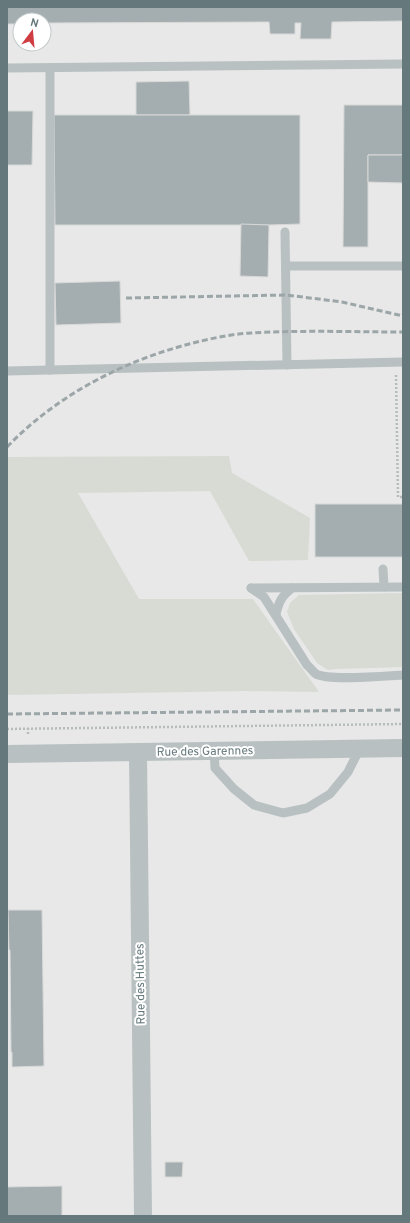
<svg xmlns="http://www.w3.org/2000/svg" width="410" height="1223" font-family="Overpass,sans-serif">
<rect width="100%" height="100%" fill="#f7f6f4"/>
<path fill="#e7e8e7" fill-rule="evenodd" d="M7 7H403V1216H7ZM20 20H44V44H20Z"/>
<g fill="#d8dbd4">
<path d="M229 456 232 473 310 518 308 560 249 561 210 491 78 493 139 599H253L319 692 246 691 7 695V457Z"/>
<path d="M403 593V667L336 669 328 670 317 663 294 629 287 612 290 603 299 595Z"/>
</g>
<g fill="#a4aeb1" stroke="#d8d8d7">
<path d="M7 7H403V21L332 22 331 39H300L301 23H295V34H270L269 22 44 23V20H20V24H7Z"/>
<path d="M189 81 190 115H136V82Z"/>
<path d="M344 105H403V155H368V247H343Z"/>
<path d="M7 111H33L32 165H7Z"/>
<path d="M54 115H300V224L269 225H55Z"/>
<path d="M368 155H403V183L368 182Z"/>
<path d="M241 224 269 225 268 277 240 276Z"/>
<path d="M120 281 121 323 56 325 55 283Z"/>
<rect x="315" y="504" width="88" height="53"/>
<path d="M8 910H42L44 1066 12 1067V1052H11L10 950H9Z"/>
<path d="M165 1162H183L182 1177H165Z"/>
<path d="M62 1186V1216H7V1187Z"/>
</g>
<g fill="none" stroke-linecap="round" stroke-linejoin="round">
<g stroke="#b6bbbc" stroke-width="2.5" stroke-dasharray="2 2" stroke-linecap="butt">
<path d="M396 375 398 497H403"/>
<path d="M28 728V736"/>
<path d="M7 729 403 724"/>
</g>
<g stroke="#b9c0c1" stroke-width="9">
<path d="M7 68 403 64"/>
<path d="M285 232 287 365"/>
<path d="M286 266H403"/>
<path d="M50 370V69"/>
<path d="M7 371 403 362"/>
<path d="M383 569 384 587"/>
<path d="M251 588 264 597 307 665C310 667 313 672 316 674 328 681 386 676 403 675"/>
<path d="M251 588 403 587"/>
<path d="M276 614C279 601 282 596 292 588"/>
<path d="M214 750 215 768 234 789 254 805 283 813 307 808 330 794 348 772 360 748"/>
</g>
<g stroke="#b9c0c1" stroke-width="18">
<path d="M138 752 143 1216"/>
<path d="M7 754 403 748"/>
</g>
<g stroke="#9ca6a8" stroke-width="3" stroke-dasharray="6 3" stroke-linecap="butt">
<path d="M126 298 286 295 342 302 403 316"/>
<path d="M7 447C56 396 121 362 189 344 209 339 230 334 251 333 302 330 353 332 403 332"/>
<path d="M7 714 403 710"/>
</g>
</g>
<g text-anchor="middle" stroke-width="4" stroke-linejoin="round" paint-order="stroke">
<g font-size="12" fill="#65787c" stroke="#fff">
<text transform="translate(205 751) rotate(-1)" y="4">Rue des Garennes</text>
<text transform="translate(140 984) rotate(-91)" y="4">Rue des Huttes</text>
</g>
</g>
<rect width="410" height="1223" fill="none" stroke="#65787c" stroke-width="16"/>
<g transform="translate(32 32) rotate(16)"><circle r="19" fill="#ffffff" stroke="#c1c9cb"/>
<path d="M0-3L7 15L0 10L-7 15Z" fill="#cf3c42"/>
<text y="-6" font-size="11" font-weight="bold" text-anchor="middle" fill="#65787c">N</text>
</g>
</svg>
